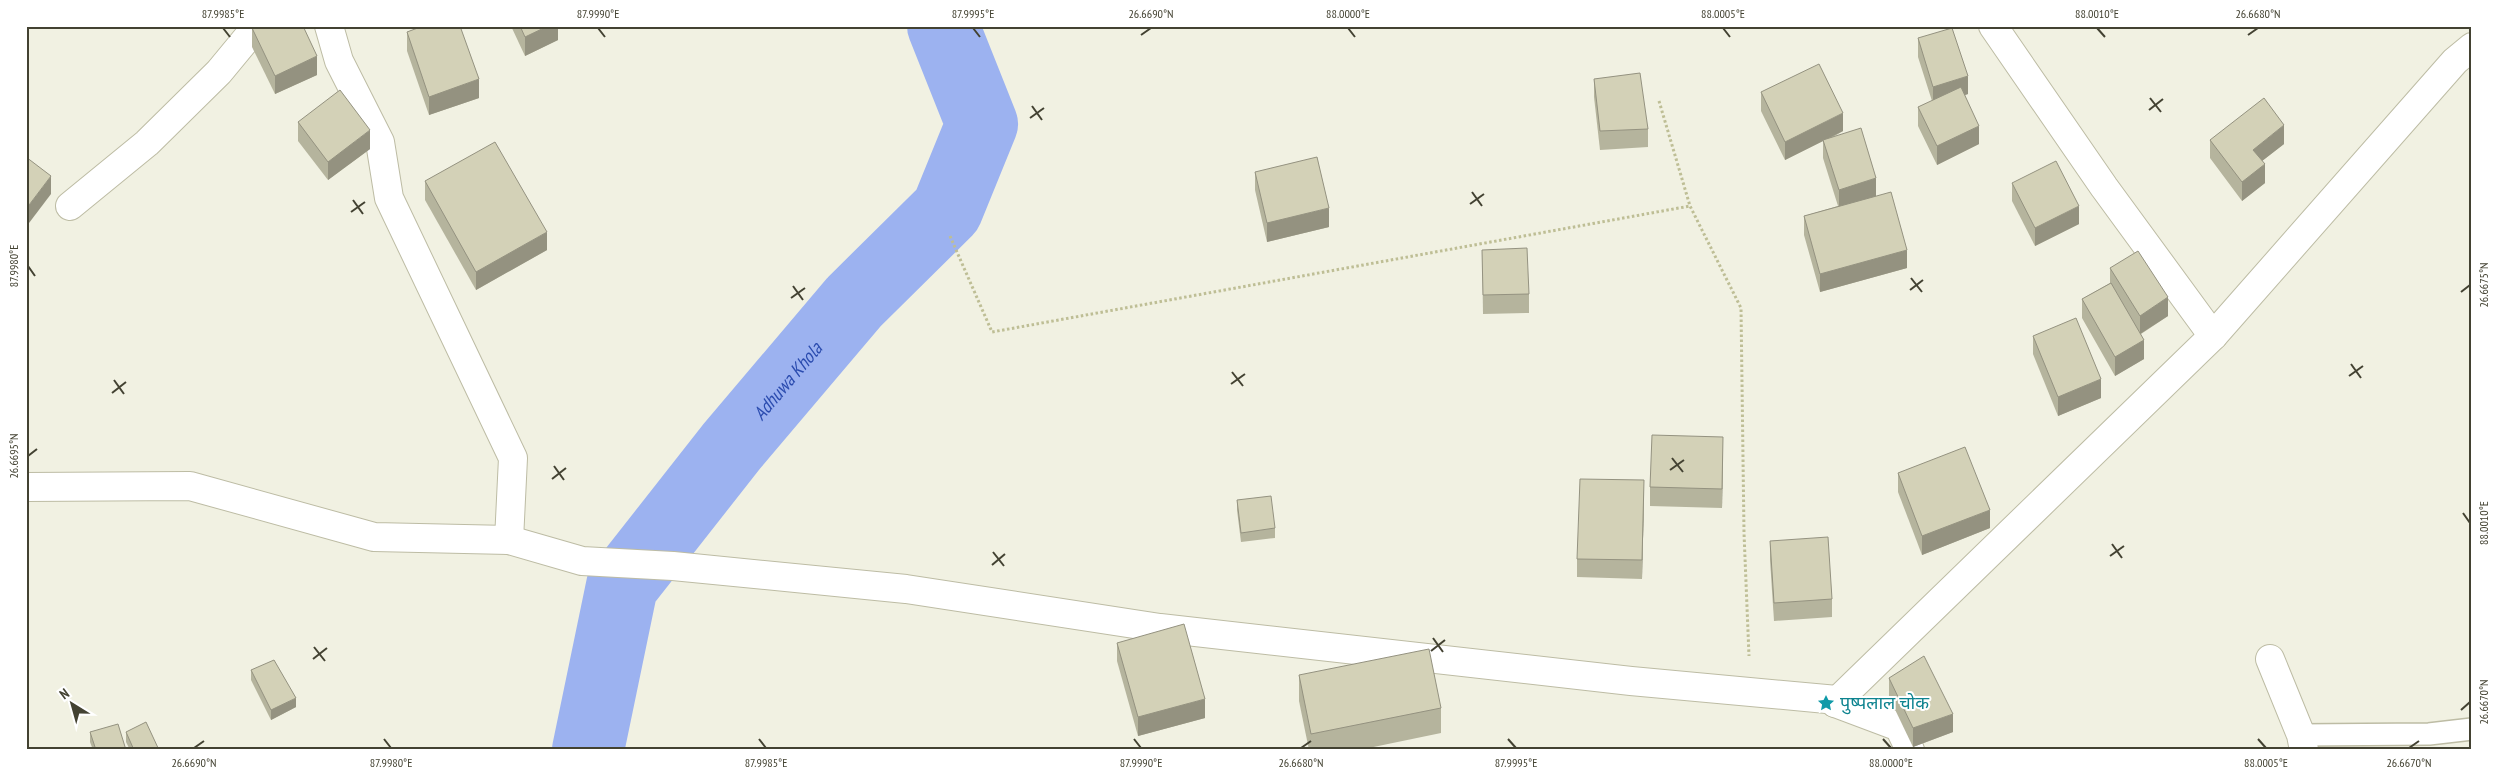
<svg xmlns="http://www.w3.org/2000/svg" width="2498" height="776" font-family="'PT Sans Narrow','Noto Sans Devanagari',sans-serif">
<rect width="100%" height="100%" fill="#f1f1e2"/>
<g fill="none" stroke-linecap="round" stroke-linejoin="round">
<path stroke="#9cb2f0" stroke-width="12" d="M595 726 601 750"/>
<path stroke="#9cb2f0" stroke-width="72" id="s1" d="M588 750 622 586 732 446 854 302 947 210 982 124 943 26"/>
<g stroke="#bdbca4" stroke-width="24">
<path id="service" d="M2301 735 2429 734 2472 729"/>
</g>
<g stroke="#bdbca4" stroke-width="30">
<g id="pedestrian">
<path d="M329 26 339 61 380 142 389 198 513 458 509 540"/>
<path d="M70 206 147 143 219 72 257 26"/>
</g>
</g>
<g stroke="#bdbca4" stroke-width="30">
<g id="minor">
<path d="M1993 26 2104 187 2213 336"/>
<path d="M26 487 190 486 374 537 509 540 582 561 673 566 906 589 1160 628 1631 681 1837 700 1835 703 1899 727 1910 750"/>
<path d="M2270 659 2301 735 2304 750"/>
<path d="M1835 703 2213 336 2455 61 2472 47"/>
</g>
</g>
<g stroke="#bebe95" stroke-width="3" stroke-dasharray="2.5 2.5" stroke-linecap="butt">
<path d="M1659 101 1690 206 1741 308 1744 533 1749 656"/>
<path d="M950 236 992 332 1690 206"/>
</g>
<use href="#service" stroke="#fff" stroke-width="21"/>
<use href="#pedestrian" stroke="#fff" stroke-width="28"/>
<use href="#minor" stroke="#fff" stroke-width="28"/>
</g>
<g fill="#b5b49d">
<path d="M511 26H558V40L525 56Z"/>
<path d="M252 28 317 75 275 94 252 47Z"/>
<path d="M407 32 479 98 429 115 407 51Z"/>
<path d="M1918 38 1968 94 1965 95 1979 144 1937 165 1918 126V107L1932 101 1918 57Z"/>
<path d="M1594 79 1648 129V147L1600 150 1594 97Z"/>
<path d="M1761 92 1843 131 1833 137 1876 196 1907 268 1820 292 1804 235V216L1838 206 1823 158V141L1785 160 1761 111Z"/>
<path d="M298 122 370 149 328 180 298 141Z"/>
<path d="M2210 140 2284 144 2262 161 2265 183 2242 201 2210 158Z"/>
<path d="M1255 172 1329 227 1267 242 1255 190Z"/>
<path d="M425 181 547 250 476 290 425 200Z"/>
<path d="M2012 183 2079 224 2035 246 2012 201Z"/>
<path d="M1482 250 1529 294V313L1483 314Z"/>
<path d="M2110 268 2168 316 2141 334 2144 359 2115 376 2082 318V299L2110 283Z"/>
<path d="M2033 336 2101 398 2058 416 2033 354Z"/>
<path d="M1723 456 1722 508 1650 506V487Z"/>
<path d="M1898 473 1990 528 1922 555 1898 492Z"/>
<path d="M1644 499 1642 579 1577 577V559Z"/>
<path d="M1237 500 1275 528V538L1241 542 1237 510Z"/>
<path d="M1770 541 1832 599V617L1774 621 1770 560Z"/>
<path d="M1117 643 1205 718 1138 736 1117 661Z"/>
<path d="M251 670 296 707 271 720 251 680Z"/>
<path d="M1299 675 1441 708V733L1359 750H1309L1299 701Z"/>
<path d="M1889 678 1953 732 1913 747 1889 697Z"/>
<path d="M90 732 126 750H93L90 742Z"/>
<path d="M126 732 159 750H130L126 742Z"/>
</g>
<g fill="#949280">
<path d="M548 26H558V40L525 56V37Z"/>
<path d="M317 56V75L275 94V76Z"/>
<path d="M1968 76V94L1933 105V87Z"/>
<path d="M479 79V98L429 115V97Z"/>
<path d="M1843 113V131L1785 160V142Z"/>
<path d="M2284 125V144L2253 168V150Z"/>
<path d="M1979 126V144L1937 165V146Z"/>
<path d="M370 130V149L328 180V162Z"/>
<path d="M2265 164V183L2242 201V182Z"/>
<path d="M51 176V194L26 227V209Z"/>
<path d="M1876 178V197L1839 209V190Z"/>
<path d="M2079 206V224L2035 246V228Z"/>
<path d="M1329 208V227L1267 242V223Z"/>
<path d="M547 232V250L476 290V272Z"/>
<path d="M1907 250V268L1820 292V274Z"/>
<path d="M2168 297V316L2140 334V316Z"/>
<path d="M2144 340V359L2115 376V357Z"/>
<path d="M2101 379V398L2058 416V397Z"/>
<path d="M1723 437V456L1722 508V489Z"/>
<path d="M1644 480V499L1642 579V560Z"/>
<path d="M1990 510V528L1922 555V536Z"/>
<path d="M296 698V707L271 720V710Z"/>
<path d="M1205 699V718L1138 736V717Z"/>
<path d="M1953 714V732L1913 747V728Z"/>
</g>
<g fill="#d3d1b7" stroke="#949280">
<path d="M256 26H303L317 56 275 76 252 28Z"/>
<path d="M423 26H460L479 79 429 97 407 32Z"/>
<path d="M520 26H548L525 37Z"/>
<path d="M1952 28 1968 76 1933 87 1918 38Z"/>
<path d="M1819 64 1843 113 1785 142 1761 92Z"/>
<path d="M1640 73 1648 129 1600 131 1594 79Z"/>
<path d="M1961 87 1979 126 1937 146 1918 107Z"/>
<path d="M340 90 370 130 328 162 298 122Z"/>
<path d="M2264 98 2284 125 2253 150 2265 164 2242 182 2210 140Z"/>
<path d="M1861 128 1876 178 1839 190 1823 140Z"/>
<path d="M495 142 547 232 476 272 425 181Z"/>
<path d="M26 157 51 176 26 209Z"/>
<path d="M1317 157 1329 208 1267 223 1255 172Z"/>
<path d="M2056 161 2079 206 2035 228 2012 183Z"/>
<path d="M1891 192 1907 250 1820 274 1804 216Z"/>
<path d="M1527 248 1529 294 1483 295 1482 250Z"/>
<path d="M2138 251 2168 297 2140 316 2110 268Z"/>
<path d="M2111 283 2144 340 2115 357 2082 299Z"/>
<path d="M2076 318 2101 379 2058 397 2033 336Z"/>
<path d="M1652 435 1723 437 1722 489 1650 487Z"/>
<path d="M1965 447 1990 510 1922 536 1898 473Z"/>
<path d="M1580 479 1644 480 1642 560 1577 559Z"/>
<path d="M1271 496 1275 528 1241 533 1237 500Z"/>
<path d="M1828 537 1832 599 1774 603 1770 541Z"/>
<path d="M1184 624 1205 699 1138 717 1117 643Z"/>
<path d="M1429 649 1441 708 1311 734 1299 675Z"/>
<path d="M1924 656 1953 714 1913 728 1889 678Z"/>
<path d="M274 660 296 698 271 710 251 670Z"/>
<path d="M146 722 159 750H134L126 732Z"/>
<path d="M118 724 126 750H96L90 732Z"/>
</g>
<path fill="none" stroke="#434232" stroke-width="2" d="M223 28 230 37M598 28 605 37M973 28 980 37M1348 28 1355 37M1723 28 1730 37M2097 28 2105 37M1141 35 1151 28M2248 35 2258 28M2150 98 2161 112M1032 106 1042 120M2149 110 2163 99M1030 118 1044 108M1472 192 1482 206M353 200 363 214M1470 204 1484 194M351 212 365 202M28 266 35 276M1911 278 1922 292M793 286 803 300M1910 290 1923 280M2461 292 2470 285M791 298 805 288M2351 364 2361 378M1232 372 1243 386M2349 376 2363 366M114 380 124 394M1231 384 1245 374M112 393 126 382M28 456 37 449M1672 458 1683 472M554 466 564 480M1670 470 1684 460M552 479 566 468M2463 513 2470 523M2112 544 2122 558M993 552 1004 566M2110 556 2124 546M992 565 1005 554M1433 638 1443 652M314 647 325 661M1431 651 1445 640M313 659 327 648M2461 710 2470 702M384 739 391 748M759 739 766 748M1134 739 1141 748M1508 739 1516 748M1883 739 1891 748M2258 739 2266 748M194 748 204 741M1301 748 1311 741M2409 748 2419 741"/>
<defs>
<g id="sight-bare" transform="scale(1.35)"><path d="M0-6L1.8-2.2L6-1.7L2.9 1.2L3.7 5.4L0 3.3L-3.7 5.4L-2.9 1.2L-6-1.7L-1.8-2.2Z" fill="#0f9aa8" stroke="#fff" stroke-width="2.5" paint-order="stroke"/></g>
</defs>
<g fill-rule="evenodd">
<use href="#sight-bare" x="1826" y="703"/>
</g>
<g text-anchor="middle" stroke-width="4" stroke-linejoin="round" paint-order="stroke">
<g font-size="18" fill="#0d838f" stroke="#fff" text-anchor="start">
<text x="1840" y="709">पुष्पलाल चोक</text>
</g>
<g font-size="19" font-style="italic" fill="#2b4caf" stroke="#fff">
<text dy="7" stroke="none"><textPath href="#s1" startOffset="431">Adhuwa Khola</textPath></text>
</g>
</g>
<rect width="2498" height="776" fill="none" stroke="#ffffff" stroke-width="55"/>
<g transform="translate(72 704) rotate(323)" stroke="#ffffff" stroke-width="4" paint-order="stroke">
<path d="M0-4L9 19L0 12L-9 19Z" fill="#434232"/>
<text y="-8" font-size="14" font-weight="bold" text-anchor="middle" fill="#434232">N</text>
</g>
<rect x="28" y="28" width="2442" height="720" fill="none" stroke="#434232" stroke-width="2"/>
<g font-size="12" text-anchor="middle" fill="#434232">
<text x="223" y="18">87.9985°E</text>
<text x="598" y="18">87.9990°E</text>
<text x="973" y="18">87.9995°E</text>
<text x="1151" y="18">26.6690°N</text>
<text x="1348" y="18">88.0000°E</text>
<text x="1723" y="18">88.0005°E</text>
<text x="2097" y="18">88.0010°E</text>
<text x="2258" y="18">26.6680°N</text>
<text transform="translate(14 266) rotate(-90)" y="4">87.9980°E</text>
<text transform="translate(2484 285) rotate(-90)" y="4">26.6675°N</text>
<text transform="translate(14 456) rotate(-90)" y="4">26.6695°N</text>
<text transform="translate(2484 523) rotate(-90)" y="4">88.0010°E</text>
<text transform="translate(2484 702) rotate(-90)" y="4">26.6670°N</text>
<text x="194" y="767">26.6690°N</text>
<text x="391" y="767">87.9980°E</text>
<text x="766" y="767">87.9985°E</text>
<text x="1141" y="767">87.9990°E</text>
<text x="1301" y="767">26.6680°N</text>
<text x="1516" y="767">87.9995°E</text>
<text x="1891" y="767">88.0000°E</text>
<text x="2266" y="767">88.0005°E</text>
<text x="2409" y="767">26.6670°N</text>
</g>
</svg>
